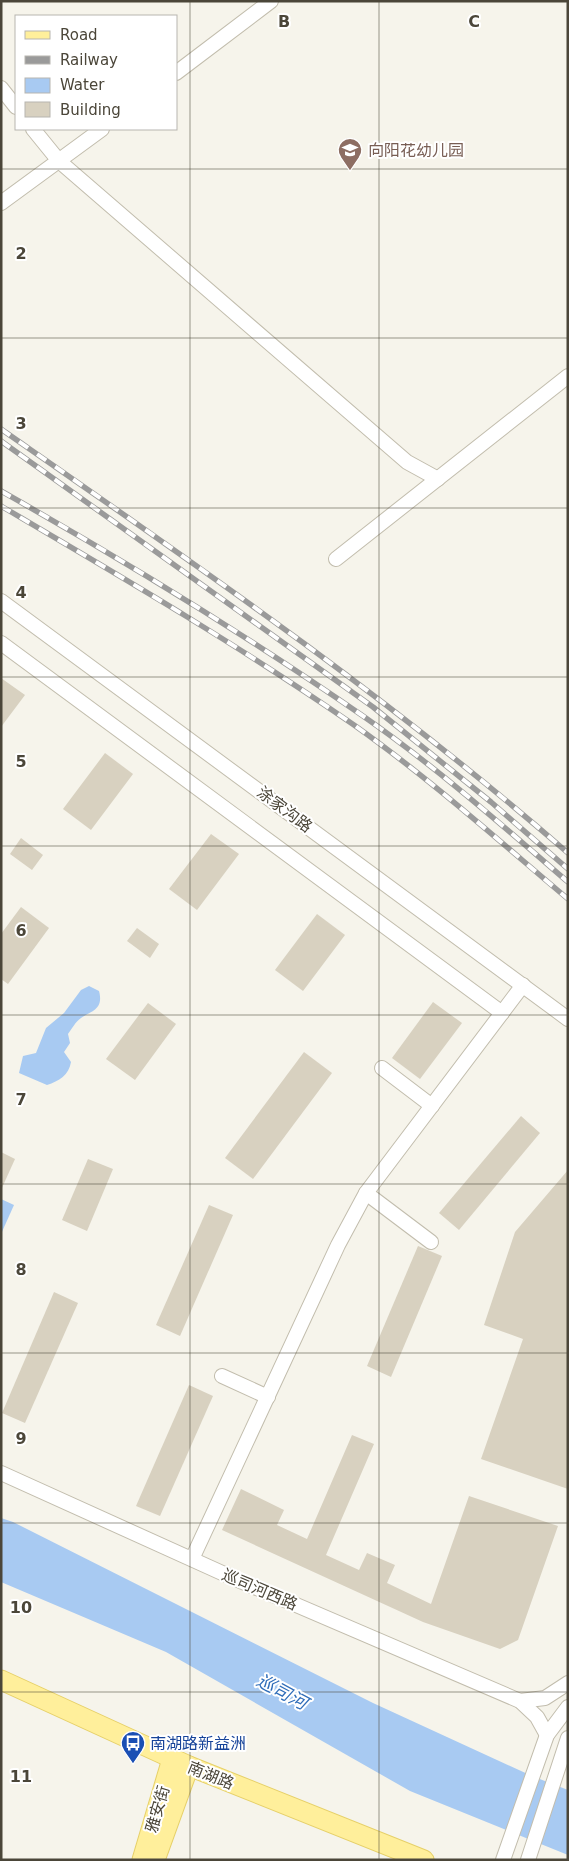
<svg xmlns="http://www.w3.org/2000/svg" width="569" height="1861" font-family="'DejaVu Sans','Noto Sans SC',sans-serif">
<rect width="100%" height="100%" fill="#f6f4eb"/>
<g fill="#a8caf2">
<path d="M89 986 99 991C104 1010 91 1011 81 1018 76 1021 71 1030 68 1034L70 1043 64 1052 71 1062C69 1075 59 1081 47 1085L19 1073 23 1056 36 1053 46 1028 64 1013 81 990Z"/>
<path d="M1 1199 14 1205 1 1234Z"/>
<path d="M1 1518 13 1522 373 1703 532 1776 568 1790V1855L410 1791 166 1652 1 1582Z"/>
</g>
<g fill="#d8d1c0">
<path d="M1 678 25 695 1 727Z"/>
<path d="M105 753 133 774 91 830 63 809Z"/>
<path d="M211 834 239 854 197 910 169 889Z"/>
<path d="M21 838 43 855 32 870 10 854Z"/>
<path d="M21 907 49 928 8 984 1 979V934Z"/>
<path d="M317 914 345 935 303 991 275 970Z"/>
<path d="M137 928 159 944 150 958 127 941Z"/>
<path d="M433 1002 462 1023 420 1079 392 1058Z"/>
<path d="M148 1003 176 1024 135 1080 106 1059Z"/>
<path d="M304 1052 332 1073 253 1179 225 1158Z"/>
<path d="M521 1116 540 1133 459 1230 439 1213Z"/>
<path d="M1 1152 15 1159 1 1190Z"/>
<path d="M88 1159 113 1169 87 1231 62 1220Z"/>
<path d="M568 1170V1489L481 1459 523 1339 484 1325 515 1232Z"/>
<path d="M209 1205 233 1215 180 1336 156 1325Z"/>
<path d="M418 1246 442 1256 391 1377 367 1366Z"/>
<path d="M54 1292 78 1303 25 1423 2 1413Z"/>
<path d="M189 1385 213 1396 160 1516 136 1506Z"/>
<path d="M352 1435 374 1444 326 1555 359 1570 367 1553 395 1565 387 1583 431 1604 469 1496 558 1526 518 1640 500 1649 423 1622 222 1530 241 1489 284 1510 277 1525 307 1539Z"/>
</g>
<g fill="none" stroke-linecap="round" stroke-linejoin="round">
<g stroke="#c2bdad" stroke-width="16">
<g id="minor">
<path d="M176 73 271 1"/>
<path d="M1 88 16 107"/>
<path d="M33 129 59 161 407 462 438 479"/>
<path d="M1 203 102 129"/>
<path d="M336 559 568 376"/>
<path d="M1 601 568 1019"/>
<path d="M1 643 502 1013"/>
<path d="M382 1068 432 1106"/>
<path d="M366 1193 431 1242"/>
<path d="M222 1376 268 1397"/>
<path d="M1 1473 231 1577 520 1701 537 1717 547 1735"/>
<path d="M192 1559 338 1245 366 1193 523 985"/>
<path d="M520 1701 545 1698 568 1683"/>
<path d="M503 1860 547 1735 568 1707"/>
<path d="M528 1860 568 1738"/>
</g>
</g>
<g stroke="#e6d069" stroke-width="21">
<g id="major">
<path d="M1 1680 189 1766 424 1860"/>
<path d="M142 1860 172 1759"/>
<path d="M155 1860 189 1766"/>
</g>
</g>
<use href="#minor" stroke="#fff" stroke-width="14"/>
<use href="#major" stroke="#ffef9b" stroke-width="19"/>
<g stroke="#9a9a9a" stroke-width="5.5">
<g id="rail">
<path d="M1 429C195 564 390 698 568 853"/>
<path d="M1 441 373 707 491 802 568 869"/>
<path d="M1 491C125 561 246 635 363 716 435 766 502 825 568 882"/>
<path d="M1 506C120 576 240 646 354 725 429 778 498 840 568 899"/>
</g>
</g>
<use href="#rail" stroke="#fff" stroke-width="4" stroke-dasharray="11" stroke-linecap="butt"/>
</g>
<path fill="none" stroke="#4b4639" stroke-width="1" stroke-opacity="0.55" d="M190 1V1860M379 1V1860M1 169H568M1 338H568M1 508H568M1 677H568M1 846H568M1 1015H568M1 1184H568M1 1353H568M1 1523H568M1 1692H568"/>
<defs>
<g id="school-pin" transform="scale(1.25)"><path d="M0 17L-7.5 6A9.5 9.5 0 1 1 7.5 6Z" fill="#8d6e63" stroke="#fff"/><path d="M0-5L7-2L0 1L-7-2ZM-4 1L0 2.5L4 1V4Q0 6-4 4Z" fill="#fff"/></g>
<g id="bus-pin" transform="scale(1.25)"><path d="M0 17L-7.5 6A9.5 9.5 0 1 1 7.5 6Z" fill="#1a4fb4" stroke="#fff"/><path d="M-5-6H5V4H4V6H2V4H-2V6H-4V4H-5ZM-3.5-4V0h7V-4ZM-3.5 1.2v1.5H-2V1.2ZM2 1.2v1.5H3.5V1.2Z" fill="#fff"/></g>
</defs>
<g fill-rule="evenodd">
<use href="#school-pin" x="350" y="150"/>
<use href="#bus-pin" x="133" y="1743"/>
</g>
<g text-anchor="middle" stroke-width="4" stroke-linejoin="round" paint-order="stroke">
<g font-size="16" fill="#785e54" stroke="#fff" text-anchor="start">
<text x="368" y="156">向阳花幼儿园</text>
</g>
<g font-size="16" fill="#4b4639" stroke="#fff">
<text transform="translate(285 809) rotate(37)" y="6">涂家沟路</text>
<text transform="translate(260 1589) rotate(23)" y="6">巡司河西路</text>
<text transform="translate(211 1775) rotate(22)" y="6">南湖路</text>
<text transform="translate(157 1809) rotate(-74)" y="6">雅安街</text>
</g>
<g font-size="16" fill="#164399" stroke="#fff" text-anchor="start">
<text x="150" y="1749">南湖路新益洲</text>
</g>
<g font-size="18" font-style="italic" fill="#2f6db9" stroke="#fff">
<text transform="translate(282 1692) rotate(28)" y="6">巡司河</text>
</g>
</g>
<g font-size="16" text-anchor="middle" font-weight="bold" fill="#4b4639" stroke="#fff" stroke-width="4" stroke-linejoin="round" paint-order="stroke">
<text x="284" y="27">B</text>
<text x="474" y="27">C</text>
<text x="21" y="259">2</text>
<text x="21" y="429">3</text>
<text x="21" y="598">4</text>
<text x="21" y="767">5</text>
<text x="21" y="936">6</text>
<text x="21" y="1105">7</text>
<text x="21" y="1275">8</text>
<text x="21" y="1444">9</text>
<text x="21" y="1613">10</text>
<text x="21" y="1782">11</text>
</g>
<rect width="569" height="1861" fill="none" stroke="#4b4639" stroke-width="5"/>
<rect x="15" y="15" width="162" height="115" fill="#ffffff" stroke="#b7b5b0"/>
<rect x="25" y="31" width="25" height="8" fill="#ffef9b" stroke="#b7b5b0"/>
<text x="60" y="40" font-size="15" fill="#4b4639">Road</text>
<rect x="25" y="56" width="25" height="8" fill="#9a9a9a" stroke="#b7b5b0"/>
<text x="60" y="65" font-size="15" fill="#4b4639">Railway</text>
<rect x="25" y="78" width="25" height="15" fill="#a8caf2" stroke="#b7b5b0"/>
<text x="60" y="90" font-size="15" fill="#4b4639">Water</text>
<rect x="25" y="102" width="25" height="15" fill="#d8d1c0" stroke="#b7b5b0"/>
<text x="60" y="115" font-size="15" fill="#4b4639">Building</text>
</svg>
